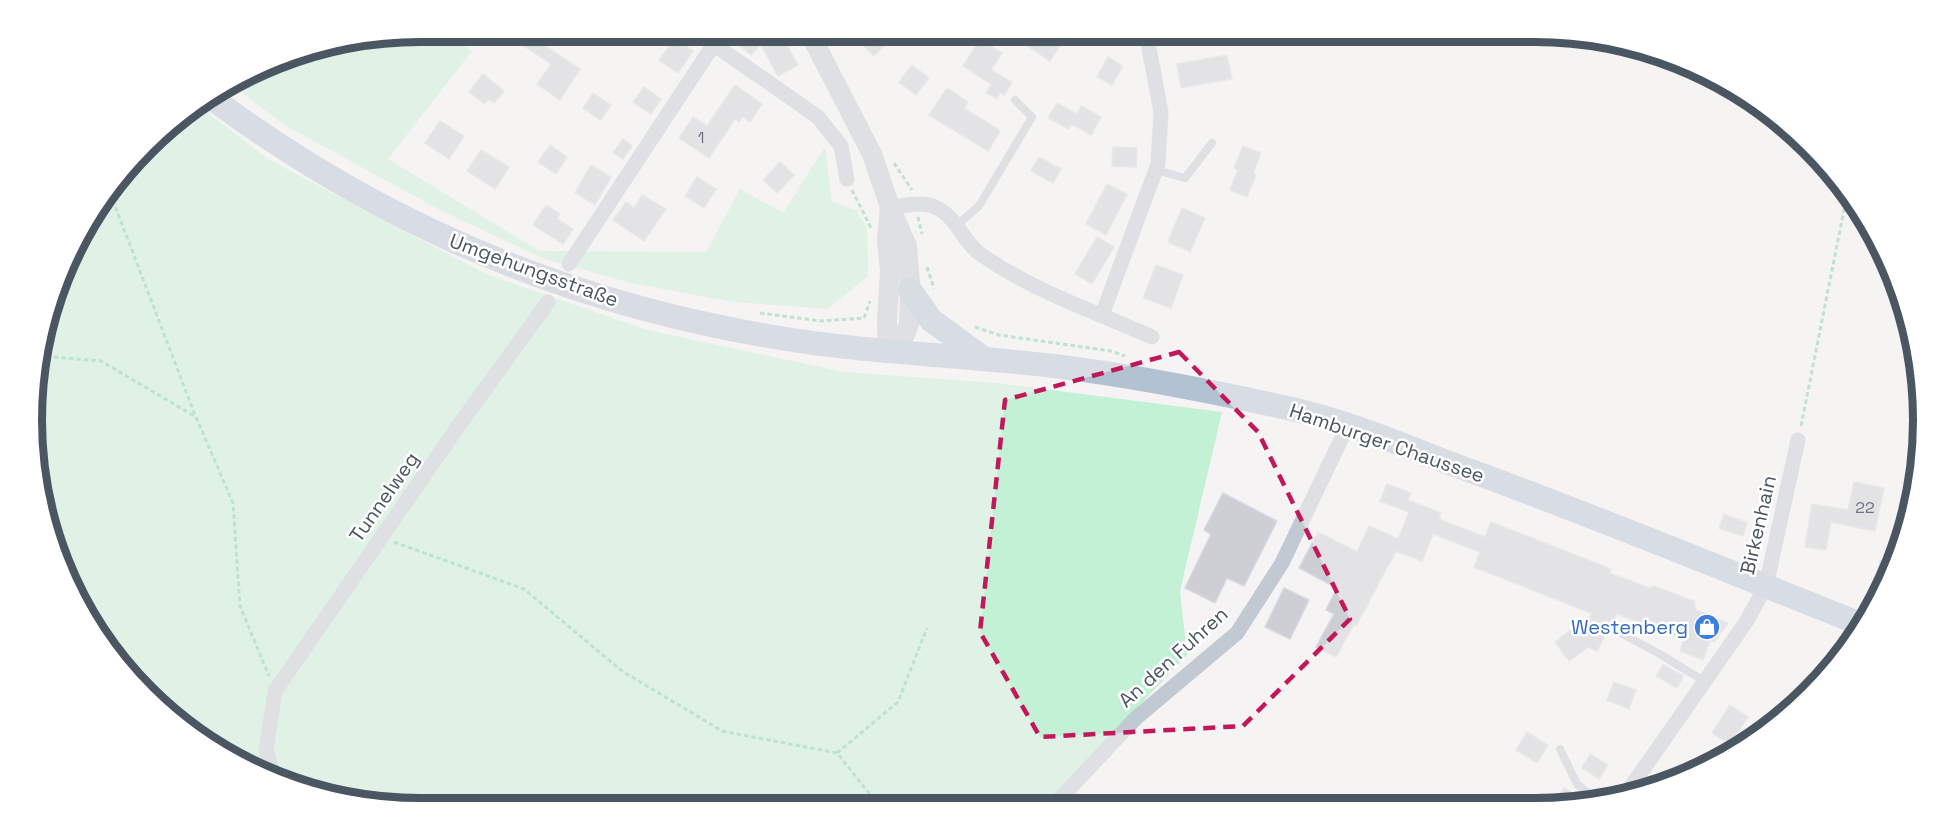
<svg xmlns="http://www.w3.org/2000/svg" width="1955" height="840" font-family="'Space Grotesk',sans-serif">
<rect width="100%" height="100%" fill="#f5f3f3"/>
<g fill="#c3f1d5">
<path d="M420 32H444L472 51 388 159 539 251 706 252 740 189 783 213 825 147 832 202 856 210 867 228 868 276 827 309 734 302 631 283 542 258 440 210 283 124 234 87 295 52Z"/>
<path d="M200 107 268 159 486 274 647 330 844 372 996 383 1222 412 1180 591 1187 655 1043 807 420 808 295 788 164 712 83 614 35 471 39 345 83 226 164 128Z"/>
</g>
<g fill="#cdcfd5" stroke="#d7d9de" stroke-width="1.5">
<path d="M520 32H550L542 44 580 69 560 100 537 84 551 64 515 40Z"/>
<path d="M723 32H744L760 45 751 55Z"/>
<path d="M869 32H881L890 40 874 56 859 41Z"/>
<path d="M1028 32H1045L1062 42 1050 61 1021 42Z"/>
<path d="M780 33 798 65 778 76 760 43Z"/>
<path d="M675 38 693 51 678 73 659 60Z"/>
<path d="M980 39 1002 53 991 70 1012 82 1004 95 1000 93 997 99 986 93 991 84 963 66Z"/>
<path d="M1227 55 1232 79 1181 88 1177 64Z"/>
<path d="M1108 57 1123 66 1112 85 1097 77Z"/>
<path d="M912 65 929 78 916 95 899 82Z"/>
<path d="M483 74 504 91 494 103 488 99 485 104 469 92Z"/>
<path d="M735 85 762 104 750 122 743 117 739 122 735 119 709 158 679 138 693 117 707 126Z"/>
<path d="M644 87 661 99 651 114 633 102Z"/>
<path d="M947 88 968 102 964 108 1000 131 988 151 929 115Z"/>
<path d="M593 93 611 105 601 120 583 108Z"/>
<path d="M1057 103 1077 114 1081 106 1101 117 1091 135 1072 124 1069 129 1048 118Z"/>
<path d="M440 121 464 136 449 159 425 143Z"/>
<path d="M623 139 632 146 623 159 613 153Z"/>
<path d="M550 145 567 157 556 174 538 162Z"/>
<path d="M1243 146 1261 153 1253 173 1256 175 1247 197 1230 190 1238 170 1234 168Z"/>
<path d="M1113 147 1137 148 1136 167 1112 166Z"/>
<path d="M481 150 509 167 495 189 467 171Z"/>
<path d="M1039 157 1061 169 1053 183 1031 171Z"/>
<path d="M780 162 794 175 777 193 763 180Z"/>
<path d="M591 165 611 177 595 205 575 193Z"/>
<path d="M697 177 716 189 704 208 685 196Z"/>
<path d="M1107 184 1127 194 1106 235 1086 224Z"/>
<path d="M642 195 666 209 644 241 613 220 626 202 634 208Z"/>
<path d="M546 205 560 214 557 219 573 229 563 244 533 225Z"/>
<path d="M1182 208 1205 218 1190 252 1168 242Z"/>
<path d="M1097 237 1114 247 1092 284 1075 274Z"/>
<path d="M1156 265 1183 275 1171 308 1143 298Z"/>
<path d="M1854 482 1884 488 1875 531 1831 522 1826 550 1805 547 1812 504 1848 510Z"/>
<path d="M1387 484 1411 493 1408 500 1441 513 1439 519 1485 537 1491 522 1611 569 1610 573 1649 588 1654 586 1694 601 1696 610 1728 623 1714 642 1710 640 1703 660 1680 651 1684 640 1617 614 1597 651 1588 647 1569 661 1555 642 1593 614 1474 567 1480 552 1433 534 1422 561 1396 551 1356 626 1354 624 1336 657 1316 647 1334 614 1326 610 1337 588 1299 568 1318 532 1357 552 1369 526 1398 539 1409 512 1380 501Z"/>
<path d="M1223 493 1277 521 1244 586 1227 578 1215 603 1185 588 1211 534 1204 530Z"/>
<path d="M1724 514 1747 523 1743 536 1719 528Z"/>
<path d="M1880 561 1893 564 1877 597 1873 596Z"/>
<path d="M1284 588 1309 600 1290 639 1265 627Z"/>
<path d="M1663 665 1684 676 1677 688 1656 676Z"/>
<path d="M1614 682 1636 690 1629 709 1607 700Z"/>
<path d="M1730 705 1748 717 1730 744 1712 733Z"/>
<path d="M1527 732 1548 745 1537 763 1516 750Z"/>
<path d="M1590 754 1608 765 1599 779 1582 768Z"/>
<path d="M1564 788 1590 804 1553 805Z"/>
</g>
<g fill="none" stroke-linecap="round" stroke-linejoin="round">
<g stroke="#7ad0a6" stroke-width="3" stroke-dasharray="4.5 3" stroke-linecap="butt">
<path d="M894 163 912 190"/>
<path d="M852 190 871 228"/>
<path d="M110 193 195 415"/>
<path d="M918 217 922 234"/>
<path d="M927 267 934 289"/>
<path d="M760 313 821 321 864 318 870 301"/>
<path d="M975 327 999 335 1111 351 1125 356"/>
<path d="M39 356 101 361 196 417 233 503 240 606 269 676"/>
<path d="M1801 426 1846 200"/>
<path d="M394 542 524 589 622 671 722 731 837 753 880 807"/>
<path d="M837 753 898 702 927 628"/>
</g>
<g stroke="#c1cad2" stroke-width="8">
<path d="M1156 170 1185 178 1212 143"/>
<path d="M957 225 979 206 1032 117 1015 100"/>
<path d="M1615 630 1658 653 1704 681"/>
<path d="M1560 749 1577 784 1600 802"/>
</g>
<g stroke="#c1cad2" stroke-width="15">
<path d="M696 32 818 117 841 146 847 179"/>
<path d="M890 207C904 206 922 201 935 207 957 217 962 240 979 253 1032 291 1094 311 1152 337"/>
<path d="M569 264 714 44"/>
<path d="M1102 315 1158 164 1161 112 1146 32"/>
<path d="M274 776 266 751 275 691 457 428 548 302"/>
<path d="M1626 794 1746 622 1766 586 1798 440"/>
<path d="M1052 807 1136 718 1237 633 1282 563 1348 425"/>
</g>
<g stroke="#c1cad2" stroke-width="20">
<path d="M809 32 872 154 890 207 907 246 910 282 909 324 903 339 888 351"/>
<path d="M888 351 887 321 890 270 887 240 890 207"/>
</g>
<g stroke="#b3c2d1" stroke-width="24">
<path d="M213 99C381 224 568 303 774 337 867 353 961 355 1054 366 1135 376 1216 392 1296 410 1356 424 1413 450 1471 471 1602 519 1733 573 1863 625"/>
<path d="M910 290 931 320 983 358"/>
</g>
</g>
<path d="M0 0H1955V840H0ZM1179 352 1258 432 1350 619 1243 726 1040 737 980 632 1005 400Z" fill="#f5f3f3" fill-opacity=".55" fill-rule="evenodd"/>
<path fill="none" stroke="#c2185b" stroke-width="4.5" stroke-dasharray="12 8" stroke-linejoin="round" d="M1179 352 1258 432 1350 619 1243 726 1040 737 980 632 1005 400Z"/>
<defs>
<g id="shop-disc" transform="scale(1.35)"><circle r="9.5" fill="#3f7fe0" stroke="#fff"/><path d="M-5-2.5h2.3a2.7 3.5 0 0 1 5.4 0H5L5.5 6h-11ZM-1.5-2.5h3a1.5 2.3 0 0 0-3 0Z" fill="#fff"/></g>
</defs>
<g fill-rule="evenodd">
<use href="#shop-disc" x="1707" y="627"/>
</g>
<g text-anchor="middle" stroke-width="5" stroke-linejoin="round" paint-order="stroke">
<g font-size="16" fill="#6b747e">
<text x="701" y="143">1</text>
<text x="1865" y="513">22</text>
</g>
<g font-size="20" fill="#4a5661" stroke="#fff">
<text transform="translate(534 270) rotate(20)" y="7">Umgehungsstraße</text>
<text transform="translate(1387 443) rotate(19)" y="7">Hamburger Chaussee</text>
<text transform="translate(384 497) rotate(-55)" y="7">Tunnelweg</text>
<text transform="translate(1758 525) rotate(-77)" y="7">Birkenhain</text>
<text transform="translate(1173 657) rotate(-42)" y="7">An den Fuhren</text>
</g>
<g font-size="20" fill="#366cbe" stroke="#fff" text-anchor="end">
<text x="1688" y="634">Westenberg</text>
</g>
</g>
<path d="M0 0H1955V840H0ZM420 42H1535A378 378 0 0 1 1913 420V420A378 378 0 0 1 1535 798H420A378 378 0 0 1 42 420V420A378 378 0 0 1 420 42Z" fill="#fff" fill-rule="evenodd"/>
<path fill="none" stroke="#4a5661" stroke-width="8" d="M420 42H1535A378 378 0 0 1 1913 420V420A378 378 0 0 1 1535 798H420A378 378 0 0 1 42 420V420A378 378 0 0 1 420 42Z"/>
</svg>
